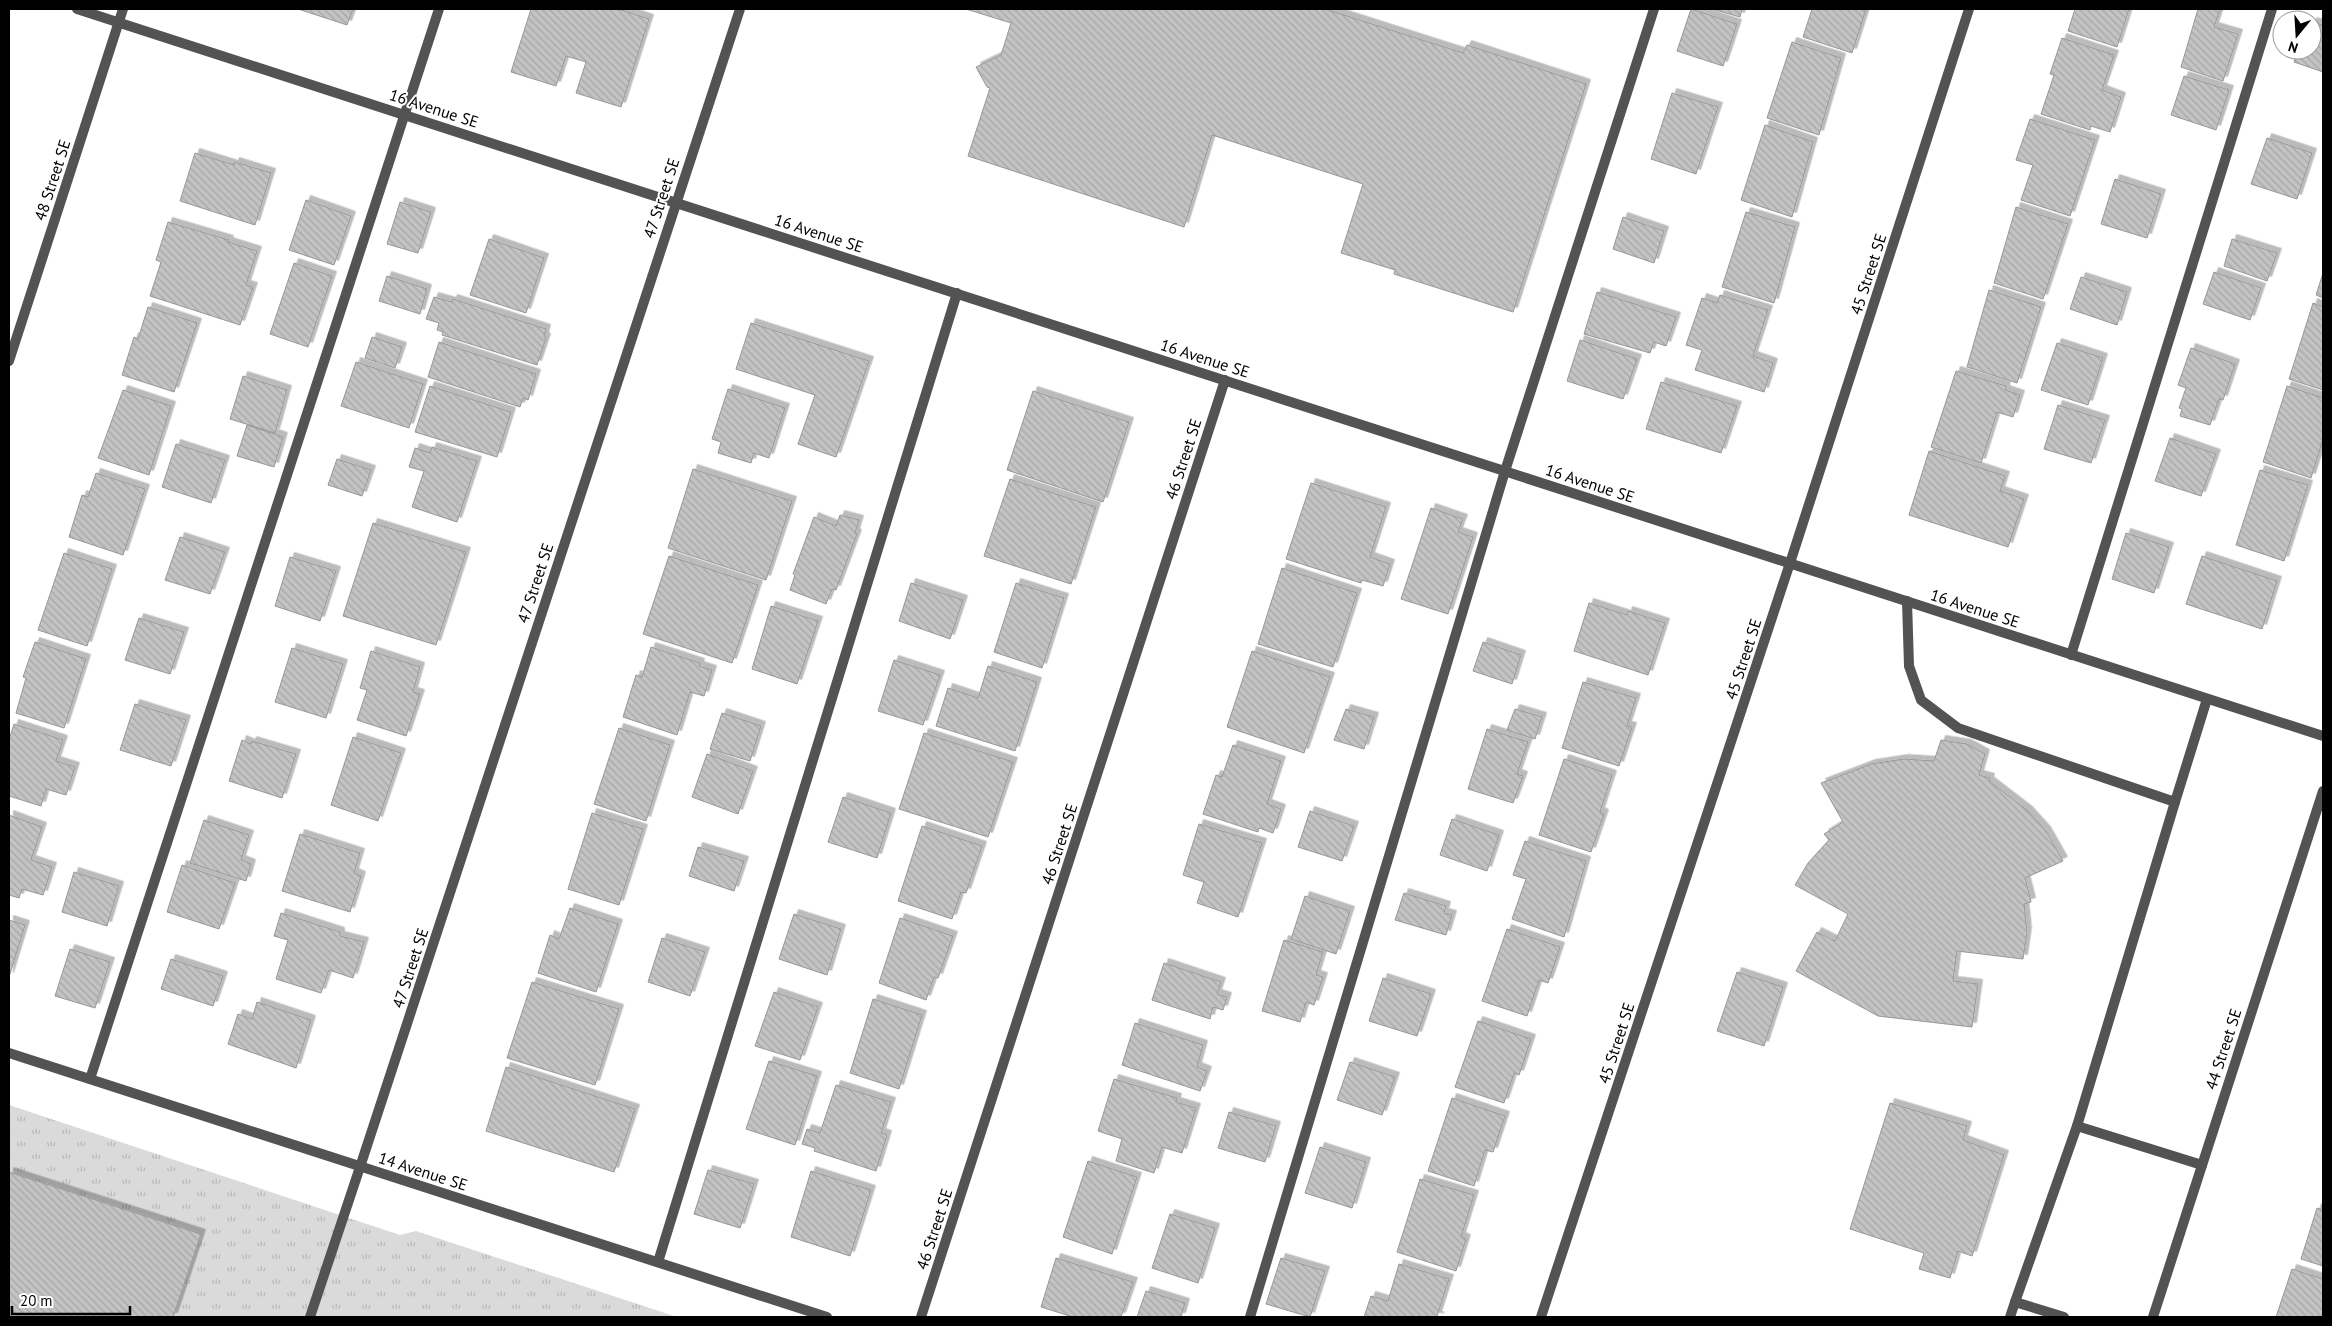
<svg xmlns="http://www.w3.org/2000/svg" width="2332" height="1326" font-family="'PT Sans',sans-serif">
<defs>
<pattern id="park-tufts" width="24" height="20" patternUnits="userSpaceOnUse" patternTransform="scale(1.25)"><rect width="24" height="20" fill="#dadada"/><path d="M3 7l-1-3M5 7V3M7 7l1-3M15 17l-1-3M17 17v-4M19 17l1-3" fill="none" stroke="#b9b9b9"/></pattern>
<pattern id="building-back-hatch" width="6" height="6" patternUnits="userSpaceOnUse" patternTransform="scale(1.25)"><rect width="6" height="6" fill="#c3c3c3"/><path d="M-1 5l2 2M0 0l6 6M5-1l2 2" fill="none" stroke="#a6a6a6"/></pattern>
<filter id="shadow"><feDropShadow dx="4.5" dy="-4.5" stdDeviation="0" flood-color="#0004"/></filter>
</defs>
<rect width="100%" height="100%" fill="#fff"/>
<path fill="url(#park-tufts)" d="M9 1105 400 1235 416 1231 677 1317H9Z"/>
<g fill="url(#building-back-hatch)" stroke="#979797" filter="url(#shadow)">
<path d="M298 9H353L347 25Z"/>
<path d="M531 9H618L649 19 621 107 576 93 586 62 566 56 556 86 511 72Z"/>
<path d="M966 9H1325L1463 53 1467 45 1586 84 1513 312 1394 274 1395 270 1341 253 1363 184 1212 135 1184 227 968 156 990 88 987 87 976 67 1001 55 1011 23Z"/>
<path d="M1691 9 1737 24 1723 66 1677 51Z"/>
<path d="M1712 9H1742L1740 17Z"/>
<path d="M1812 9H1866L1852 53 1803 37Z"/>
<path d="M2075 9H2129L2117 47 2068 31Z"/>
<path d="M2198 9H2220L2214 27 2238 34 2223 81 2181 67Z"/>
<path d="M2312 22 2323 25V72L2294 62 2298 50H2312Z"/>
<path d="M2062 38 2114 55 2102 90 2121 97 2110 132 2091 126 2090 130 2041 114 2054 75 2050 74Z"/>
<path d="M1792 42 1841 58 1819 135 1767 118Z"/>
<path d="M2184 76 2229 90 2216 130 2171 115Z"/>
<path d="M1672 93 1718 107 1696 174 1651 159Z"/>
<path d="M2030 119 2095 140 2070 216 2021 200 2033 165 2016 160Z"/>
<path d="M1765 125 1813 142 1792 217 1741 200Z"/>
<path d="M2267 138 2312 153 2297 199 2251 184Z"/>
<path d="M195 153 234 165 235 162 271 173 255 225 180 201Z"/>
<path d="M2115 179 2161 194 2147 238 2101 224Z"/>
<path d="M306 200 351 216 334 265 289 250Z"/>
<path d="M400 202 431 212 418 253 387 244Z"/>
<path d="M2016 207 2068 224 2043 299 1994 283Z"/>
<path d="M1746 212 1795 227 1774 303 1722 287Z"/>
<path d="M1623 217 1664 231 1654 263 1613 249Z"/>
<path d="M168 222 229 240 228 242 257 251 246 285 253 287 240 325 150 296 161 262 156 260Z"/>
<path d="M489 239 544 258 526 313 470 295Z"/>
<path d="M2232 239 2277 253 2267 281 2224 266Z"/>
<path d="M294 263 332 276 308 347 270 334Z"/>
<path d="M2214 272 2261 288 2250 320 2203 304Z"/>
<path d="M2323 273V298L2316 295Z"/>
<path d="M387 276 427 289 420 314 379 301Z"/>
<path d="M2081 277 2127 292 2117 325 2070 309Z"/>
<path d="M1989 290 2041 307 2017 383 1967 367Z"/>
<path d="M1597 292 1676 317 1666 346 1654 342 1650 353 1584 334Z"/>
<path d="M1720 295 1768 310 1753 356 1773 363 1764 392 1695 370 1702 350 1686 345 1702 298 1717 303Z"/>
<path d="M434 297 452 302 453 299 546 329 544 337 546 338 537 365 442 335 443 332 437 330 439 323 426 319Z"/>
<path d="M2313 303 2323 307V390L2289 379Z"/>
<path d="M148 307 197 323 174 392 122 375 134 337 138 339Z"/>
<path d="M751 323 869 361 836 457 798 444 815 395 736 369Z"/>
<path d="M372 337 402 347 395 368 365 358Z"/>
<path d="M1580 340 1637 359 1623 399 1567 381Z"/>
<path d="M439 342 536 374 528 400 523 398 520 407 428 377Z"/>
<path d="M2057 343 2103 358 2088 405 2041 390Z"/>
<path d="M2191 348 2235 364 2223 400 2219 399 2210 425 2180 416 2182 409 2179 408 2186 388 2178 385Z"/>
<path d="M356 362 423 384 409 428 341 406Z"/>
<path d="M1956 371 2006 386 2005 390 2020 395 2013 417 1997 412 1981 463 1931 447Z"/>
<path d="M243 376 287 390 275 433 230 419Z"/>
<path d="M1661 382 1737 406 1721 453 1646 429Z"/>
<path d="M430 386 511 412 497 457 415 432Z"/>
<path d="M2287 386 2323 398V439L2311 478 2263 462Z"/>
<path d="M728 389 785 408 769 458 754 453 751 463 718 453 721 442 712 439Z"/>
<path d="M123 390 171 406 149 475 98 458Z"/>
<path d="M1033 391 1129 422 1103 502 1007 470Z"/>
<path d="M2058 405 2105 420 2091 463 2044 449Z"/>
<path d="M247 425 283 437 274 467 237 456Z"/>
<path d="M2170 438 2216 454 2201 496 2155 481Z"/>
<path d="M176 444 225 460 211 503 162 487Z"/>
<path d="M432 447 477 461 457 522 412 507 424 471 409 467 415 448 430 453Z"/>
<path d="M1929 451 2005 476 2000 491 2024 499 2008 547 1909 515Z"/>
<path d="M337 459 371 470 362 496 328 485Z"/>
<path d="M693 469 792 501 766 580 668 548Z"/>
<path d="M2260 470 2308 485 2284 561 2236 545Z"/>
<path d="M96 473 145 489 123 555 69 537 82 495 88 497Z"/>
<path d="M1010 479 1096 507 1071 584 984 556Z"/>
<path d="M1311 483 1386 507 1370 557 1390 564 1383 586 1362 580 1361 583 1286 559Z"/>
<path d="M1431 508 1463 519 1458 532 1473 537 1448 614 1401 599Z"/>
<path d="M840 515 859 520 855 533 857 534 836 590 832 589 826 604 790 590 795 575 793 574 814 517 836 526Z"/>
<path d="M373 523 466 552 436 645 343 616Z"/>
<path d="M2126 533 2169 547 2154 593 2112 579Z"/>
<path d="M180 537 225 552 210 594 165 580Z"/>
<path d="M64 553 112 569 87 646 38 630Z"/>
<path d="M669 556 758 585 732 663 643 634Z"/>
<path d="M2202 556 2277 581 2262 629 2186 604Z"/>
<path d="M290 557 336 571 320 621 275 606Z"/>
<path d="M1282 568 1357 593 1333 667 1258 644Z"/>
<path d="M911 583 963 600 950 639 899 621Z"/>
<path d="M1016 583 1064 598 1042 668 994 652Z"/>
<path d="M1589 603 1627 615 1628 611 1665 623 1648 675 1574 651Z"/>
<path d="M771 606 818 621 797 684 752 669Z"/>
<path d="M139 618 184 632 170 674 125 660Z"/>
<path d="M35 642 86 659 64 728 16 713 26 678 23 677Z"/>
<path d="M1483 642 1521 655 1512 684 1473 671Z"/>
<path d="M651 647 700 663 699 666 712 670 704 696 690 692 677 735 623 717 636 675 642 677Z"/>
<path d="M292 648 343 664 326 718 275 702Z"/>
<path d="M371 651 420 667 413 692 420 694 406 736 357 720 367 690 360 688Z"/>
<path d="M1252 651 1330 677 1304 753 1227 727Z"/>
<path d="M894 660 940 675 923 725 878 711Z"/>
<path d="M988 666 1037 682 1015 751 936 726 948 688 978 698Z"/>
<path d="M1583 682 1636 698 1627 726 1632 727 1619 766 1562 748Z"/>
<path d="M135 704 186 720 171 766 120 750Z"/>
<path d="M1346 709 1374 717 1364 749 1334 740Z"/>
<path d="M1515 709 1542 717 1535 739 1507 730Z"/>
<path d="M722 713 761 726 750 761 710 749Z"/>
<path d="M14 724 63 740 56 761 75 767 66 795 46 789 41 806 9 796V740Z"/>
<path d="M619 728 670 745 646 821 594 804Z"/>
<path d="M1487 729 1528 742 1517 774 1523 776 1513 803 1468 789Z"/>
<path d="M924 733 1013 762 988 837 899 809Z"/>
<path d="M353 737 401 753 378 821 331 805Z"/>
<path d="M242 740 251 744 252 741 296 754 282 798 229 781Z"/>
<path d="M1941 740 1967 744 1985 754 1979 775 1990 778 1989 781 2028 811 2046 831 2063 861 2025 878 2031 902 2024 904 2027 932 2023 959 1957 951 1953 981 1978 984 1972 1027 1878 1016 1796 971 1817 932 1835 941 1848 914 1795 885 1808 863 1829 840 1824 834 1843 822 1821 783 1871 764 1904 759 1934 761Z"/>
<path d="M1233 745 1281 761 1267 804 1281 809 1273 833 1259 828 1258 832 1203 814 1216 775 1222 777Z"/>
<path d="M707 754 753 771 738 814 692 797Z"/>
<path d="M1564 759 1612 775 1600 812 1604 814 1591 852 1539 835Z"/>
<path d="M843 797 891 813 877 858 828 842Z"/>
<path d="M1310 811 1354 826 1342 861 1298 847Z"/>
<path d="M592 813 643 829 619 905 568 889Z"/>
<path d="M9 815 42 827 31 860 52 867 43 895 22 889 19 898 9 895Z"/>
<path d="M1452 819 1499 835 1487 871 1440 855Z"/>
<path d="M204 820 249 835 241 860 251 864 246 881 190 863Z"/>
<path d="M1199 824 1262 843 1238 917 1197 903 1204 882 1183 875Z"/>
<path d="M922 826 982 846 966 893 961 892 952 919 898 901Z"/>
<path d="M300 834 360 853 354 873 361 876 350 912 282 891Z"/>
<path d="M1525 841 1586 861 1564 937 1512 919 1526 879 1513 875Z"/>
<path d="M698 847 744 861 734 891 689 876Z"/>
<path d="M182 865 235 883 219 929 167 912Z"/>
<path d="M74 872 119 886 107 926 62 912Z"/>
<path d="M1404 893 1446 906 1444 913 1452 915 1446 935 1395 920Z"/>
<path d="M1305 896 1350 911 1336 954 1291 939Z"/>
<path d="M570 908 618 924 596 992 538 973 550 935 559 939Z"/>
<path d="M281 913 340 932V936L364 942 353 978 329 970 321 993 276 979 288 940 274 936Z"/>
<path d="M794 914 841 929 827 975 779 959Z"/>
<path d="M900 918 953 936 938 978 934 977 926 1000 879 983Z"/>
<path d="M9 920 25 925 9 977Z"/>
<path d="M1507 929 1560 947 1548 983 1539 980 1527 1016 1482 1001Z"/>
<path d="M662 938 705 952 690 996 648 982Z"/>
<path d="M1284 940 1323 952 1316 975 1323 977 1314 1005 1306 1002 1300 1022 1262 1011Z"/>
<path d="M70 949 110 962 95 1008 55 996Z"/>
<path d="M171 959 223 976 213 1006 161 989Z"/>
<path d="M1164 963 1221 982 1217 994 1227 997 1223 1010 1213 1007 1210 1019 1152 1000Z"/>
<path d="M1737 972 1783 987 1764 1046 1717 1031Z"/>
<path d="M1383 978 1431 994 1417 1036 1369 1021Z"/>
<path d="M532 982 619 1009 595 1085 507 1058Z"/>
<path d="M774 992 818 1007 800 1060 755 1046Z"/>
<path d="M873 999 922 1015 899 1089 850 1073Z"/>
<path d="M257 1002 311 1020 296 1068 228 1044 238 1014 252 1019Z"/>
<path d="M1478 1021 1531 1039 1519 1075 1514 1073 1504 1103 1455 1087Z"/>
<path d="M1135 1023 1203 1045 1197 1067 1207 1071 1200 1091 1122 1065Z"/>
<path d="M769 1061 817 1076 795 1145 746 1129Z"/>
<path d="M1350 1062 1395 1077 1382 1115 1337 1100Z"/>
<path d="M506 1067 635 1109 614 1172 486 1131Z"/>
<path d="M1114 1079 1177 1098 1176 1102 1196 1108 1182 1153 1162 1147 1154 1173 1116 1161 1122 1139 1098 1131Z"/>
<path d="M836 1085 891 1102 881 1133 887 1135 876 1171 814 1151 815 1148 802 1144 807 1129 820 1133Z"/>
<path d="M1452 1098 1505 1116 1493 1152 1485 1150 1474 1186 1428 1171Z"/>
<path d="M1890 1103 1967 1126 1963 1140 2004 1155 1972 1256 1958 1251 1950 1278 1919 1269 1924 1253 1850 1229Z"/>
<path d="M1229 1112 1276 1126 1265 1162 1218 1148Z"/>
<path d="M1320 1147 1366 1162 1352 1208 1305 1193Z"/>
<path d="M1088 1161 1137 1177 1112 1254 1063 1237Z"/>
<path d="M708 1170 754 1184 740 1228 694 1214Z"/>
<path d="M811 1171 871 1190 850 1256 791 1237Z"/>
<path d="M9 1172 201 1234 173 1317H9Z"/>
<path d="M1420 1179 1474 1195 1461 1237 1466 1239 1456 1271 1397 1252Z"/>
<path d="M2317 1208 2323 1210V1266L2301 1259Z"/>
<path d="M1170 1214 1215 1228 1198 1283 1152 1268Z"/>
<path d="M1056 1258 1133 1282 1121 1317H1073L1041 1307Z"/>
<path d="M1281 1258 1325 1271 1310 1317 1266 1304Z"/>
<path d="M1399 1264 1449 1279 1437 1316 1440 1317H1364L1371 1296 1388 1301Z"/>
<path d="M2292 1269 2323 1279V1317H2276Z"/>
<path d="M1146 1291 1185 1303 1181 1317H1137Z"/>
</g>
<g fill="none" stroke-linecap="round" stroke-linejoin="round">
<g stroke="#535353" stroke-width="10">
<path d="M1907 601 1909 666 1921 700 1958 728 2175 802 2207 699"/>
<path d="M2071 655 2272 9"/>
<path d="M2175 802 2077 1126 2202 1165"/>
<path d="M90 1079 439 9"/>
<path d="M658 1262 957 293"/>
<path d="M310 1317 360 1167"/>
<path d="M1250 1317 1505 471 1654 9"/>
<path d="M2010 1317 2015 1302"/>
<path d="M2064 1317 2015 1302 2077 1126"/>
</g>
<g stroke="#535353" stroke-width="10">
<path d="M77 9 2323 736"/>
<path d="M9 361 123 9"/>
<path d="M9 1053 827 1317"/>
<path d="M360 1167 740 9"/>
<path d="M921 1317 1225 380"/>
<path d="M1541 1317 1790 563 1969 9"/>
</g>
<path stroke="#535353" stroke-width="10" d="M2153 1317 2323 791"/>
</g>
<g text-anchor="middle" stroke-width="4" stroke-linejoin="round" paint-order="stroke">
<g font-size="16" fill="#000" stroke="#fff">
<text transform="translate(434 108) rotate(18)" y="6">16 Avenue SE</text>
<text transform="translate(52 180) rotate(-72)" y="6">48 Street SE</text>
<text transform="translate(661 198) rotate(-72)" y="6">47 Street SE</text>
<text transform="translate(819 233) rotate(18)" y="6">16 Avenue SE</text>
<text transform="translate(1868 274) rotate(-72)" y="6">45 Street SE</text>
<text transform="translate(1205 358) rotate(18)" y="6">16 Avenue SE</text>
<text transform="translate(1183 459) rotate(-72)" y="6">46 Street SE</text>
<text transform="translate(1590 483) rotate(18)" y="6">16 Avenue SE</text>
<text transform="translate(535 583) rotate(-72)" y="6">47 Street SE</text>
<text transform="translate(1975 608) rotate(18)" y="6">16 Avenue SE</text>
<text transform="translate(1743 659) rotate(-72)" y="6">45 Street SE</text>
<text transform="translate(1059 844) rotate(-72)" y="6">46 Street SE</text>
<text transform="translate(410 968) rotate(-72)" y="6">47 Street SE</text>
<text transform="translate(1616 1043) rotate(-72)" y="6">45 Street SE</text>
<text transform="translate(2223 1049) rotate(-72)" y="6">44 Street SE</text>
<text transform="translate(423 1171) rotate(18)" y="6">14 Avenue SE</text>
<text transform="translate(934 1229) rotate(-72)" y="6">46 Street SE</text>
</g>
</g>
<rect width="2332" height="1326" fill="none" stroke="#000000" stroke-width="20"/>
<g transform="translate(2297 35) rotate(198)"><circle r="24" fill="#ffffff" stroke="#999999"/>
<path d="M0-4L9 19L0 12L-9 19Z" fill="#000000"/>
<text y="-8" font-size="14" font-weight="bold" text-anchor="middle" fill="#000000">N</text>
</g>
<path d="M12 1306v8h118v-8" fill="none" stroke="#000000" stroke-width="2.5"/>
<text x="20" y="1306" font-size="15" fill="#000000" stroke="#ffffff" stroke-width="4" paint-order="stroke">20 m</text>
</svg>
